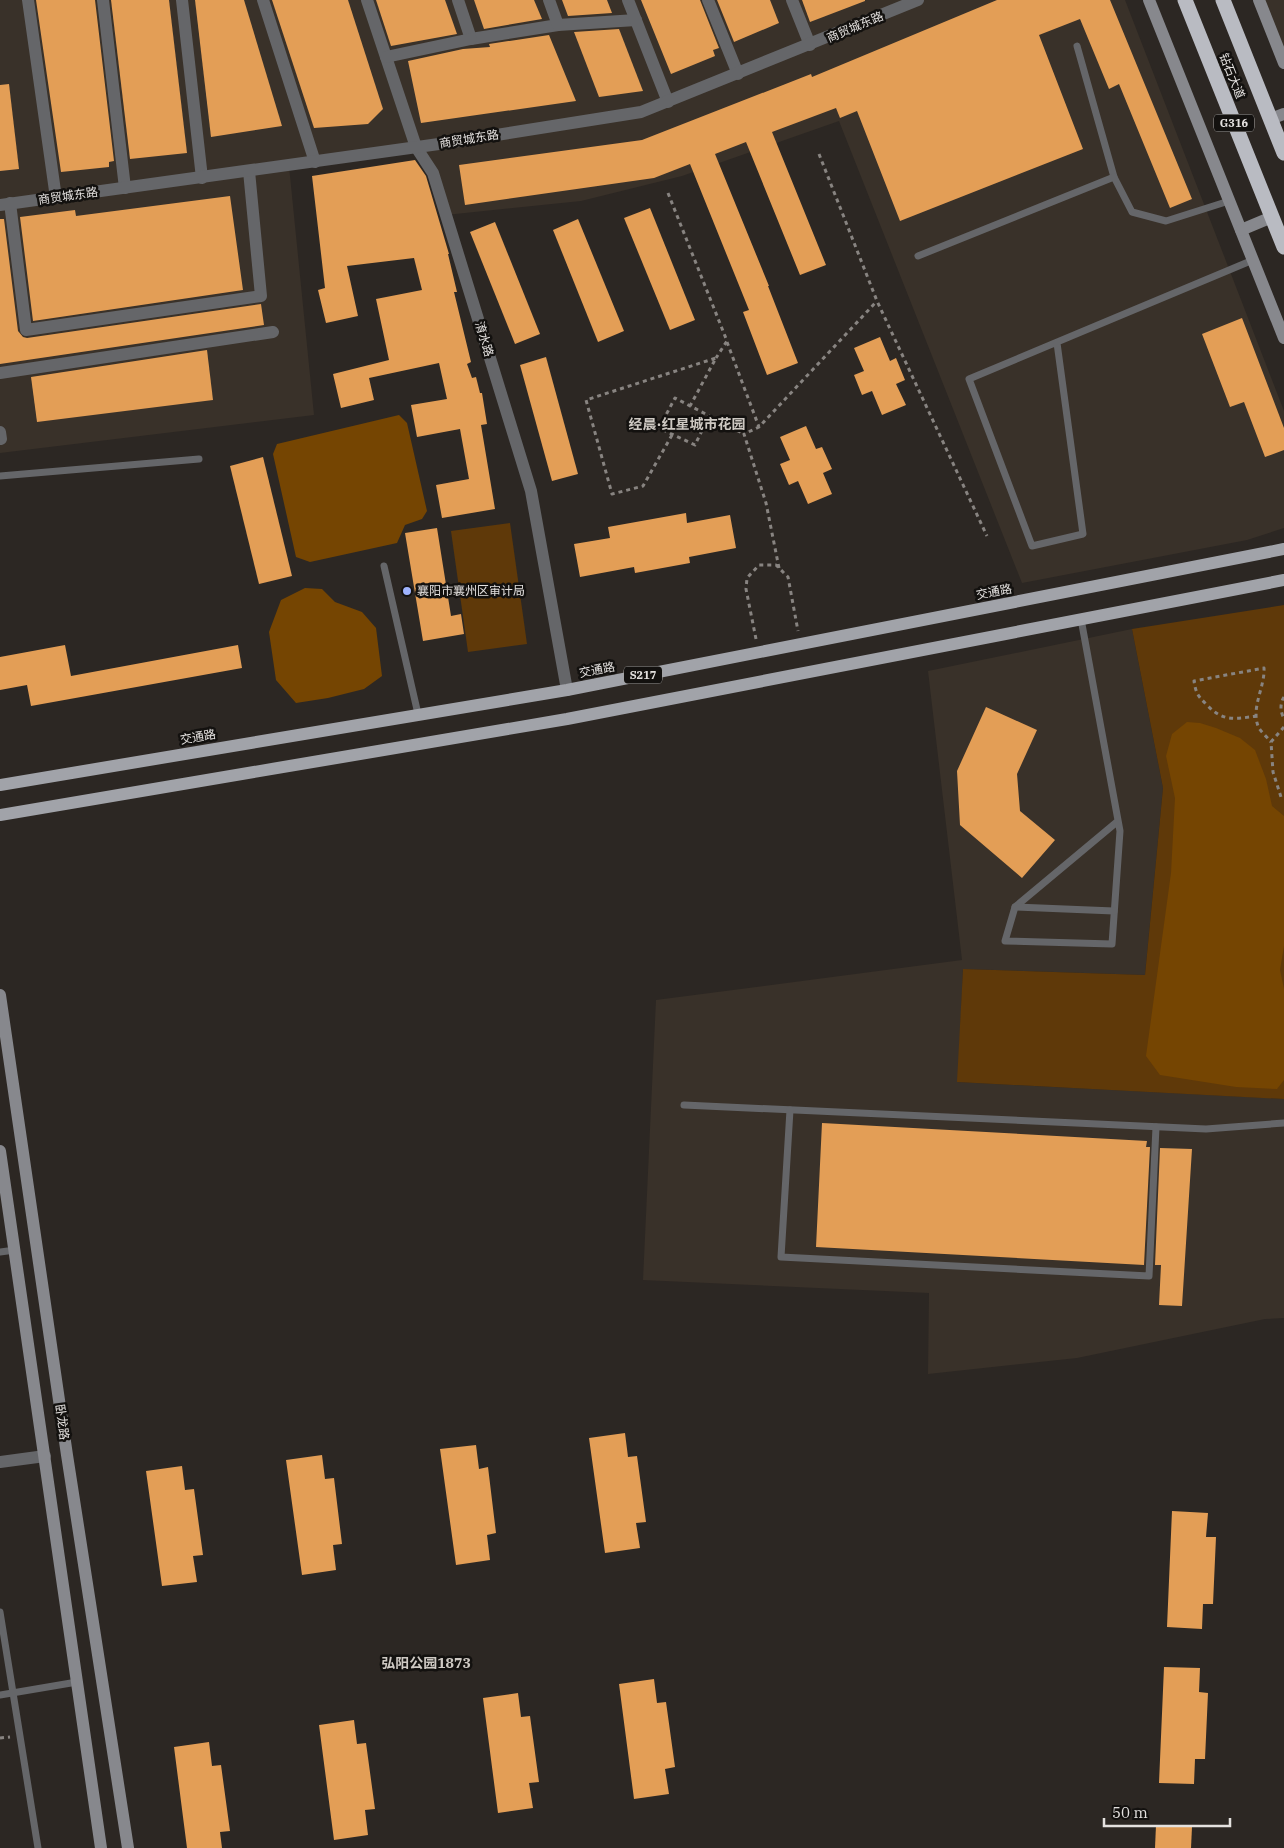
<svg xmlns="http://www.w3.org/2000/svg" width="1284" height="1848" font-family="'IBM Plex Serif','Noto Sans SC',serif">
<rect width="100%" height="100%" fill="#2c2723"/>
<g fill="#393129">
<path d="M0 0H1125L1284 411V528L1247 540 1022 583 839 121 682 176 581 201 446 215 416 148 289 166 314 415 0 453Z"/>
<path d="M1259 0H1284V63Z"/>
<path d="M1132 629 1163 788 1145 975 963 969 958 1082 1284 1099V1318L1265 1319 1077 1358 928 1374 929 1293 643 1280 656 1000 962 960 928 671Z"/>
</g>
<g fill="#5f3909">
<path d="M510 523 527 644 468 652 451 531Z"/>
<path d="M1284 605V1099L957 1082 963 969 1145 975 1163 788 1132 629Z"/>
</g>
<g fill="#754502">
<path d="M399 415 407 423 427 511 422 519 405 525 397 543 310 562 296 557 273 454 277 444Z"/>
<path d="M305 588 322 589 335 602 362 612 376 628 382 676 364 689 328 698 296 703 276 680 269 632 281 600Z"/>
<path d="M1187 722 1200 723 1216 728 1240 738 1255 750 1266 779 1272 806 1284 816V946L1280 970 1284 989V1080L1277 1089 1236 1087 1160 1075 1146 1056 1171 873 1175 798 1166 756 1172 734Z"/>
</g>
<g fill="#e39e56">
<path d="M36 0H95L114 161 109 162V167L61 172Z"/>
<path d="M111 0H169L187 153 130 159Z"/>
<path d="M195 0H244L282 126 211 137Z"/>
<path d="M272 0H348L383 109 368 124 314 128Z"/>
<path d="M376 0H445L457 34 391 46Z"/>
<path d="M474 0H534L542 19 484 29Z"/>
<path d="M562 0H607L612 13 568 16Z"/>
<path d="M641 0H700L719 48 713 50 715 56 671 74Z"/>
<path d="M717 0H770L779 23 734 42Z"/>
<path d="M802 0H865V1L810 22Z"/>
<path d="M997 0H1110L1192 199 1170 208 1119 84 1109 89 1080 19 1039 35 1083 149 900 221 857 111 840 118 836 108 772 132 826 265 800 275 746 142 715 154 769 286H768L798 363 767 375 743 312 749 310 690 164 654 178 465 205 459 165 642 140 811 74 812 77Z"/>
<path d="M619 29 643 91 599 97 574 32Z"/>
<path d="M549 35 576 101 421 123 408 61 463 49 490 47 489 44Z"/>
<path d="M9 84 19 169 0 171V85Z"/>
<path d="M415 160 426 176 449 254H448L457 292H454L471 362 467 364 472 378 476 377 480 393H482L487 424 481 425 495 509 442 518 436 485 469 479 460 429 417 437 411 405 447 399 439 363 369 378 374 400 341 408 333 374 389 360 376 299 422 290 414 258 347 266 358 316 326 323 318 290 325 288 312 176Z"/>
<path d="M230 196 243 290 33 321 20 217 75 210 76 216Z"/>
<path d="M650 208 695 320 670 330 624 218Z"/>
<path d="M0 219H4L18 331 23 337 27 338 261 304 264 325 0 364Z"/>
<path d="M578 219 624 331 598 342 553 230Z"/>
<path d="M495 222 540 334 515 344 470 232Z"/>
<path d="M1242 318 1284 428V450L1265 457 1244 402 1230 407 1202 334Z"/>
<path d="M880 337 890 361 896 358 905 380 896 384 906 405 882 415 872 391 862 395 854 375 864 371 854 348Z"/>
<path d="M207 350 213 400 37 422 31 377Z"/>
<path d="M546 357 578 474 552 481 520 365Z"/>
<path d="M806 426 816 449 822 447 832 469 823 473 832 494 808 504 798 481 789 485 780 464 790 460 780 437Z"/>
<path d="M263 457 292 576 259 584 230 466Z"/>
<path d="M686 513 687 523 730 515 736 548 689 557 690 563 635 573 634 567 580 577 574 544 610 538 608 527Z"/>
<path d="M437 528 451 616 461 614 464 634 423 641 405 533Z"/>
<path d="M65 645 71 676 238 645 242 668 31 706 27 685 0 690V657Z"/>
<path d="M986 707 1037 730 1017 774 1020 811 1055 840 1022 878 960 825 957 771Z"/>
<path d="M822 1123 1147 1141 1146 1147H1150L1144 1265 816 1247Z"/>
<path d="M1160 1148 1192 1149 1182 1306 1159 1305 1161 1265H1155Z"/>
<path d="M625 1433 628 1457 637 1456 646 1522 636 1523 640 1548 605 1553 589 1438Z"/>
<path d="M476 1445 479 1469 488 1467 496 1533 487 1535 490 1560 456 1565 440 1449Z"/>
<path d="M322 1455 325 1479 334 1478 342 1544 333 1545 336 1570 302 1575 286 1460Z"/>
<path d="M182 1466 185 1490 194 1489 203 1555 193 1556 197 1582 162 1586 146 1471Z"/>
<path d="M1172 1511 1208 1513 1206 1537H1216L1213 1604H1203L1202 1629 1167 1627Z"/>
<path d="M1164 1667 1200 1668 1199 1692 1208 1693 1205 1759H1195L1194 1784 1159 1783Z"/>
<path d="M654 1679 657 1703 666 1702 675 1767 665 1769 669 1794 634 1799 619 1684Z"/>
<path d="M518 1693 521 1717 530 1716 539 1782 529 1783 533 1808 498 1813 483 1698Z"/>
<path d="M354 1720 357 1744 366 1743 375 1809 365 1810 368 1835 334 1840 319 1725Z"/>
<path d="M209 1742 212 1766 221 1765 230 1831 220 1832 222 1848H187L174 1747Z"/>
<path d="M1156 1825 1192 1827 1191 1848H1155Z"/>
</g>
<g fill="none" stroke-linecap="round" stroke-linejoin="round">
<g stroke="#888481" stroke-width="3" stroke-dasharray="4 4" stroke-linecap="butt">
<path d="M819 154 877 301 987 536"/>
<path d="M668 193 727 341 716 358"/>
<path d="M727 342 759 427"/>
<path d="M709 416 695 445 659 428 675 398C698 410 721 422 744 434"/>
<path d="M672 435 643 486 612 494 586 400 716 358 690 406"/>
<path d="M779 568 766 503 744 434 759 427 877 301"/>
<path d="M756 639 746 589 747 578 759 565H776L788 577 798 631"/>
<path d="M1284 697C1280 703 1280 712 1284 718"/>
<path d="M1257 716C1235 719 1223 722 1207 705 1198 696 1196 694 1194 681L1264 668C1265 687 1251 707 1258 726 1260 731 1267 737 1271 742"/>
<path d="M1284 727 1271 742 1273 772 1281 797 1284 799"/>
<path d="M0 1738 10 1737"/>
</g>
<g stroke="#656669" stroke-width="7">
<path d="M1077 46 1114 177"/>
<path d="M918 256 1114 177 1132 212 1166 221 1229 201"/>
<path d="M1057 343 1083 534 1032 546 969 379 1253 260"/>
<path d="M0 476 199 459"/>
<path d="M384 566 418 714"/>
<path d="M1081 619 1120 831 1112 944 1005 941 1015 907 1118 821"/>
<path d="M1015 907 1114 911"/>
<path d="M684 1105 1206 1129 1284 1123"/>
<path d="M790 1110 781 1257 1149 1276 1156 1127"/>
<path d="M0 1252 15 1250"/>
<path d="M0 1612 38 1848"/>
<path d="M0 1695 77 1682"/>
</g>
<g stroke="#656669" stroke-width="12">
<path d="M28 0 56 198"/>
<path d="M103 0 125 188"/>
<path d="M182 0 202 178"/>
<path d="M263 0 315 162"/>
<path d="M367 0 416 147 433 173 531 491 567 690"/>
<path d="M458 0 471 39 558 25"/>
<path d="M549 0 558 25 636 20"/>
<path d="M628 0 668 102"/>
<path d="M708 0 738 74"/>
<path d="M792 0 810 45"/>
<path d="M386 57 471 39"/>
<path d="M10 203 26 330 261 296 249 171"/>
<path d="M0 205 446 143 641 112 918 0"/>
<path d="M0 373 273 332"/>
<path d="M0 432 1 439"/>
<path d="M0 1462 45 1456"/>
</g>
<g stroke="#87888d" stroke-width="12">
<path d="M1149 0 1284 338"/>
<path d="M1259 0 1284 63"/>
<path d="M1270 119 1284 114"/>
<path d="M1241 230 1272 217"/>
<path d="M0 995 67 1455 128 1848"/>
<path d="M0 1151 101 1848"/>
</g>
<g stroke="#a1a3a9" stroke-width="12">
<path d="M0 785 567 690 1284 549"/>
<path d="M0 815 567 719 1284 580"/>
</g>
<g stroke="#b9bbc2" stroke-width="15">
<path d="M1185 0 1284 247"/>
<path d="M1223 0 1284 153"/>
</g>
</g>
<circle fill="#9fb3fd" stroke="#13110f" stroke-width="2" cx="407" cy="591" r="5"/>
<g text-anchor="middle" stroke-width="5" stroke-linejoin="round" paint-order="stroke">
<g fill="#13110f" stroke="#a5a3a1" stroke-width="1">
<rect x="1214" y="114.5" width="40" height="17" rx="4"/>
<rect x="624" y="666.5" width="38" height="17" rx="4"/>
</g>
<g font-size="11" font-weight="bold" fill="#e4e1df">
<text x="1234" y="127">G316</text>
<text x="643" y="679">S217</text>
</g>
<g font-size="12" fill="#e4e1df" stroke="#13110f">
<text transform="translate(855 27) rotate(-23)" y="4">商贸城东路</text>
<text transform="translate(1232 76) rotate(68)" y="4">钻石大道</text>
<text transform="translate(469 139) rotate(-9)" y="4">商贸城东路</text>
<text transform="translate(68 196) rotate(-8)" y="4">商贸城东路</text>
<text transform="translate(484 339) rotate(73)" y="4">淯水路</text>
<text transform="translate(994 592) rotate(-11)" y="4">交通路</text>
<text transform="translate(597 670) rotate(-11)" y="4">交通路</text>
<text transform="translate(198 737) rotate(-10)" y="4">交通路</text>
<text transform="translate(62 1422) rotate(82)" y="4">卧龙路</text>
</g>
<g font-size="12" fill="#e4e1df" stroke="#13110f" text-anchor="start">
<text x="417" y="595">襄阳市襄州区审计局</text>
</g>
<g font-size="14" font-weight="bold" fill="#cec9c3" stroke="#13110f">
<text x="687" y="429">经晨·红星城市花园</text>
<text x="426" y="1668">弘阳公园1873</text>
</g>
</g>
<path d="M1104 1818v8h126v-8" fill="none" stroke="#e4e1df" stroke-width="2.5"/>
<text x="1112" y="1818" font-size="15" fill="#e4e1df" stroke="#13110f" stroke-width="4" paint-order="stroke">50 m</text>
</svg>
